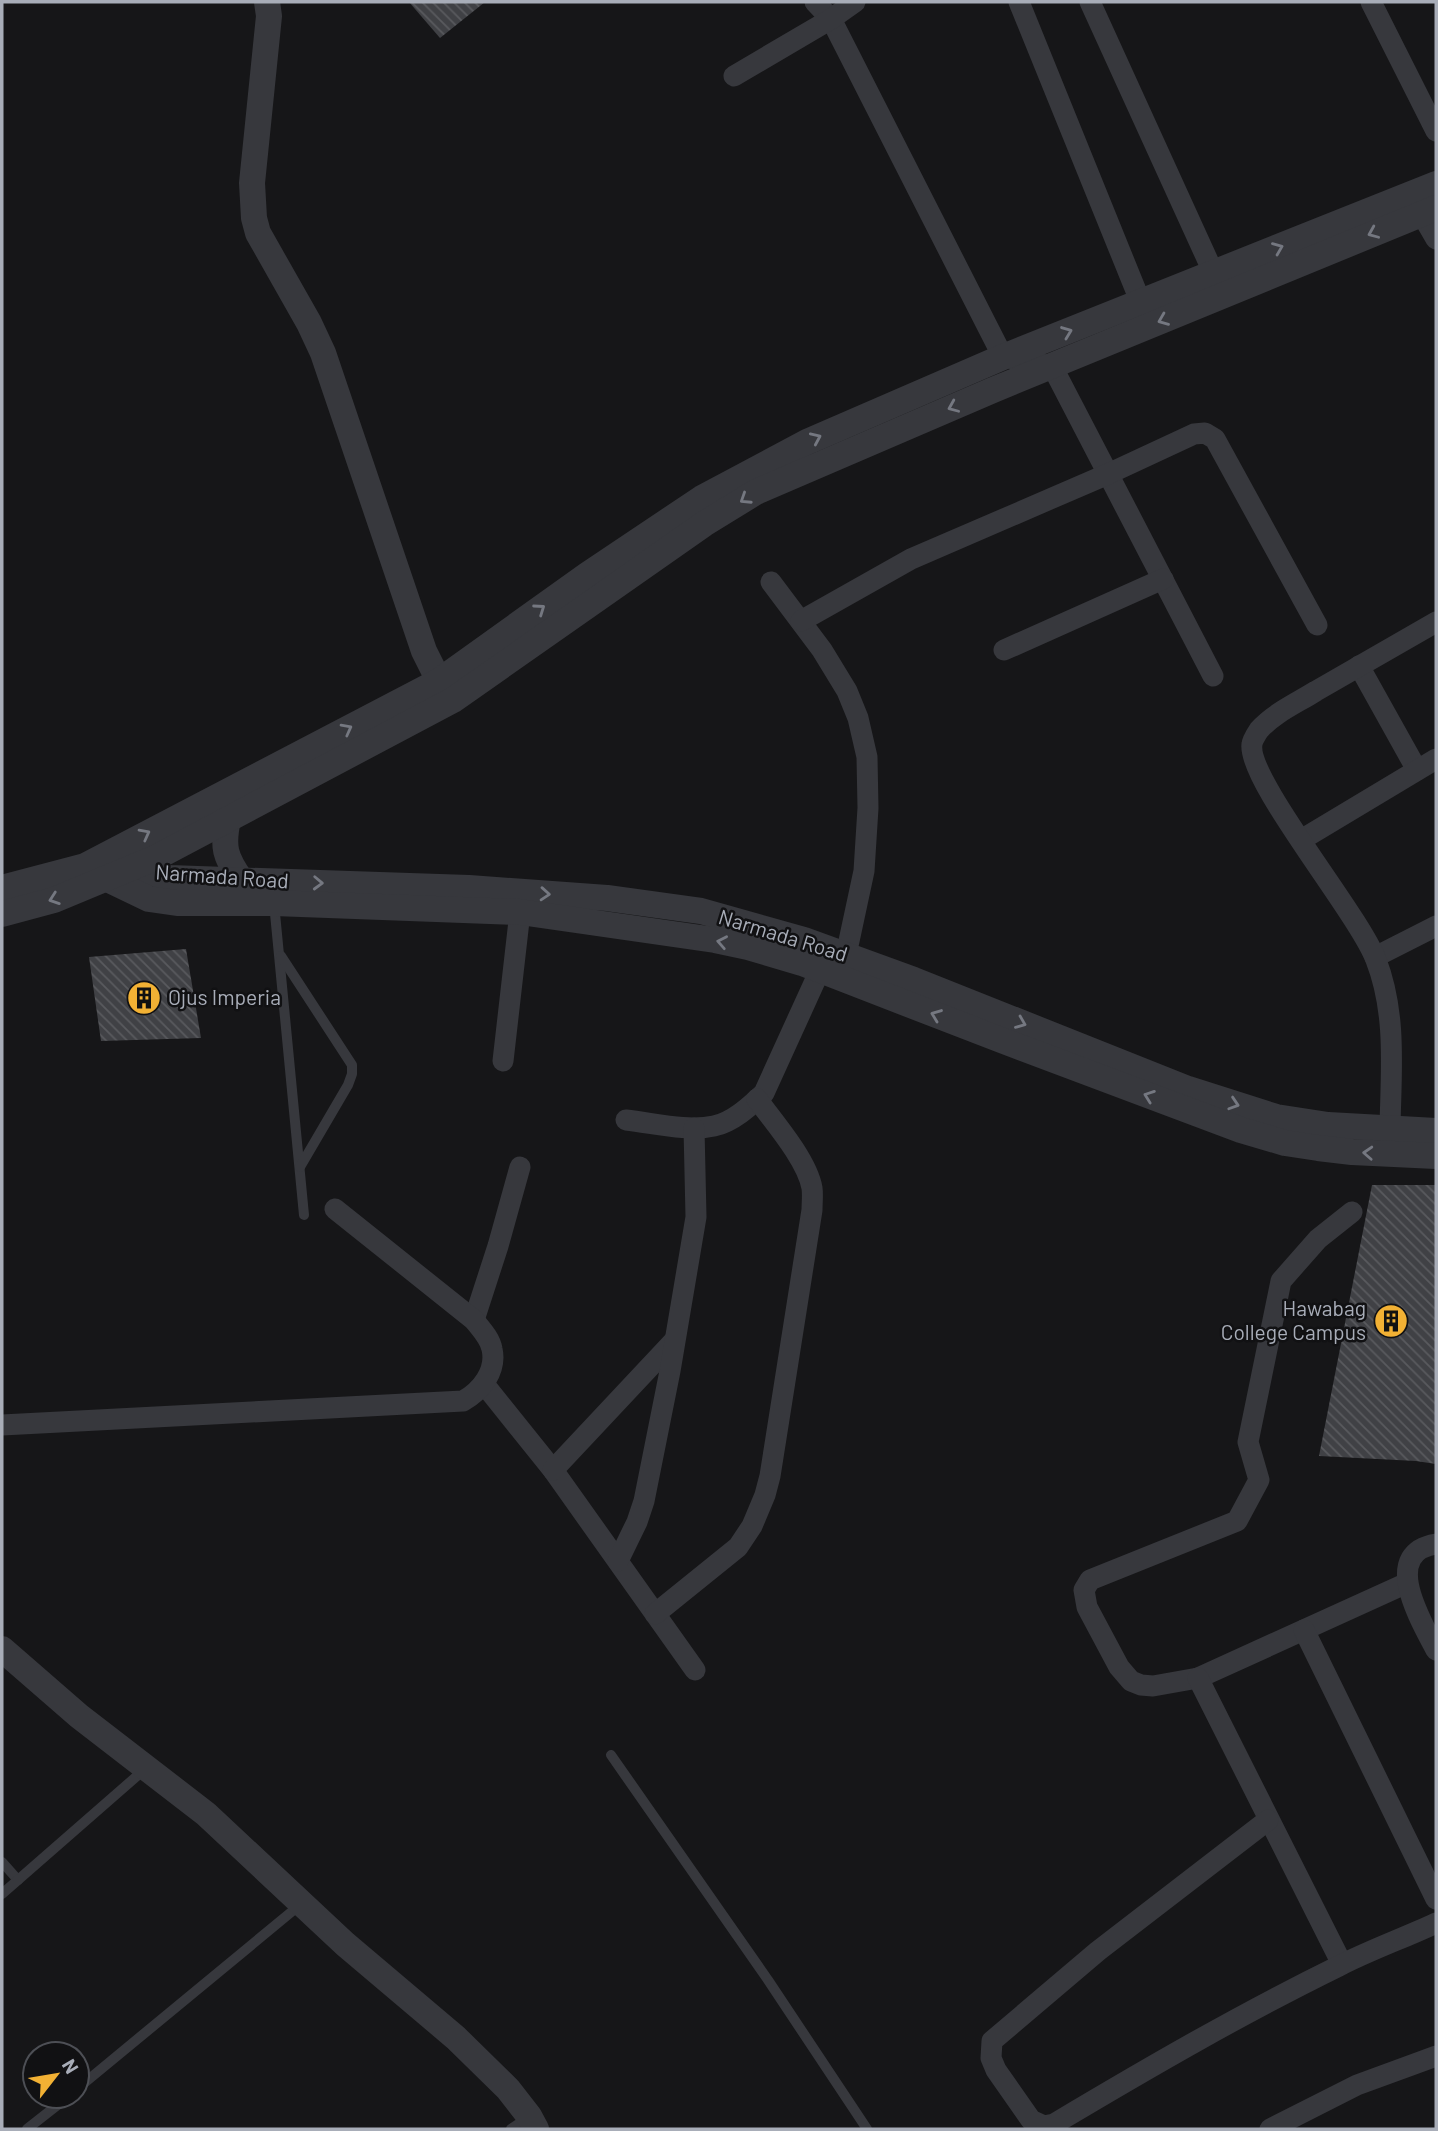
<svg xmlns="http://www.w3.org/2000/svg" width="1438" height="2131" font-family="Barlow,sans-serif">
<defs>
<pattern id="building-back-hatch" width="6" height="6" patternUnits="userSpaceOnUse" patternTransform="scale(1.75)"><rect width="6" height="6" fill="#404145"/><path d="M-1 5l2 2M0 0l6 6M5-1l2 2" fill="none" stroke="#595a5e"/></pattern>
</defs>
<rect width="100%" height="100%" fill="#161618"/>
<g fill="url(#building-back-hatch)">
<path d="M409 2H485L440 38Z"/>
<path d="M186 949 201 1038 101 1041 89 957Z"/>
<path d="M1372 1185H1436V1464L1416 1461 1319 1456Z"/>
</g>
<g fill="none" stroke-linecap="round" stroke-linejoin="round">
<g stroke="#37383d" stroke-width="10">
<path d="M274 903 304 1215"/>
<path d="M281 956 352 1065V1074L348 1085 300 1167"/>
<path d="M611 1755 768 1980 867 2129"/>
<path d="M2 1862 18 1880"/>
<path d="M2 1894 145 1769"/>
<path d="M77 2089 301 1904"/>
<path d="M27 2129 69 2096"/>
<path d="M511 2129 529 2117"/>
</g>
<g stroke="#37383d" stroke-width="21">
<path d="M815 2 831 19 1003 357 1052 366 1213 676"/>
<path d="M1019 2 1141 303"/>
<path d="M1090 2 1214 274"/>
<path d="M1371 2 1436 131"/>
<path d="M734 76 831 19 855 2"/>
<path d="M1421 213 1436 239"/>
<path d="M771 582 822 650 847 691 858 718 867 757 868 808 864 871 846 955"/>
<path d="M801 621 911 559 1108 474 1194 434 1205 433 1215 439 1317 625"/>
<path d="M1004 650 1163 579"/>
<path d="M1359 666 1417 770"/>
<path d="M1301 840 1436 759"/>
<path d="M1375 957 1436 926"/>
<path d="M503 1061 520 912"/>
<path d="M626 1120C654 1123 687 1132 714 1126 733 1122 750 1106 764 1093L820 970"/>
<path d="M1390 1128C1391 1071 1397 1014 1376 960 1359 914 1246 779 1252 744 1252 741 1257 733 1259 730 1274 713 1297 703 1316 691 1356 668 1396 645 1436 622"/>
<path d="M1352 1212 1318 1239 1281 1281 1248 1442 1259 1480 1237 1521 1090 1580 1084 1590 1087 1607 1119 1667 1131 1681 1141 1685 1153 1686 1198 1678 1407 1583"/>
<path d="M474 1320 498 1246 520 1167"/>
<path d="M484 1384 553 1470 695 1670"/>
<path d="M2 1425 463 1401C481 1391 497 1371 492 1349 490 1338 481 1329 474 1320L335 1209"/>
<path d="M553 1470 674 1341"/>
<path d="M1436 1544C1380 1553 1421 1621 1436 1650"/>
<path d="M618 1561 637 1522 644 1501 670 1371 696 1217 694 1128"/>
<path d="M655 1614 738 1547 752 1526 765 1495 770 1476 812 1210C812 1203 813 1195 812 1188 807 1160 774 1122 757 1099"/>
<path d="M1304 1630 1436 1899"/>
<path d="M1198 1678 1342 1964"/>
<path d="M1268 1820 1098 1951 992 2041 991 2058 996 2070 1031 2120 1044 2126 1054 2124C1148 2068 1241 2014 1339 1966 1370 1950 1404 1938 1436 1923"/>
<path d="M1270 2129 1357 2085 1436 2056"/>
</g>
<g stroke="#37383d" stroke-width="26">
<path d="M267 2 269 16 252 183 254 218 258 233 309 323 323 353 424 651 439 681 448 693"/>
<path d="M228 819C222 847 225 857 241 880"/>
<path d="M127 866 169 878 469 888 607 898 701 911 804 940 914 980 1188 1089 1276 1117 1328 1125 1436 1131"/>
<path d="M97 874 149 899 177 903H274L520 912 715 940 748 947 802 963 1001 1040 1241 1130 1285 1143 1318 1148 1352 1152 1436 1156"/>
<path d="M2 888 85 866 439 681 587 575 702 498 807 442 1003 357 1436 184"/>
<path d="M2 914 54 900 155 858 453 700 704 524 756 492 993 390 1436 208"/>
<path d="M2 1649 79 1716 206 1814 345 1944 456 2038 508 2089 529 2116 536 2129"/>
</g>
</g>
<defs><path id="oneway-chevron" d="M-2-3.5L2.5 0L-2 3.5" fill="none" stroke-width="1.6" stroke-linecap="round" stroke-linejoin="round" transform="scale(1.75)"/></defs>
<g stroke="#757881">
<use href="#oneway-chevron" transform="translate(1373 233) rotate(157)"/>
<use href="#oneway-chevron" transform="translate(1278 248) rotate(-22)"/>
<use href="#oneway-chevron" transform="translate(1163 320) rotate(158)"/>
<use href="#oneway-chevron" transform="translate(1067 332) rotate(-21)"/>
<use href="#oneway-chevron" transform="translate(953 407) rotate(157)"/>
<use href="#oneway-chevron" transform="translate(816 438) rotate(-24)"/>
<use href="#oneway-chevron" transform="translate(745 499) rotate(147)"/>
<use href="#oneway-chevron" transform="translate(540 609) rotate(-35)"/>
<use href="#oneway-chevron" transform="translate(347 729) rotate(-28)"/>
<use href="#oneway-chevron" transform="translate(145 834) rotate(-28)"/>
<use href="#oneway-chevron" transform="translate(318 883) rotate(2)"/>
<use href="#oneway-chevron" transform="translate(545 894) rotate(4)"/>
<use href="#oneway-chevron" transform="translate(54 899) rotate(161)"/>
<use href="#oneway-chevron" transform="translate(722 942) rotate(-169)"/>
<use href="#oneway-chevron" transform="translate(936 1015) rotate(-159)"/>
<use href="#oneway-chevron" transform="translate(1021 1023) rotate(22)"/>
<use href="#oneway-chevron" transform="translate(1149 1096) rotate(-160)"/>
<use href="#oneway-chevron" transform="translate(1234 1104) rotate(18)"/>
<use href="#oneway-chevron" transform="translate(1368 1153) rotate(-177)"/>
</g>
<defs>
<g id="building-disc" transform="scale(1.75)"><circle r="9.5" fill="#f2b134" stroke="#111113"/><path d="M-4-6H4V6H1V3H-1V6H-4ZM-2.5-4.3h1.7v1.8h-1.7ZM.8-4.3h1.7v1.8H.8ZM-2.5-1h1.7V.8h-1.7ZM.8-1h1.7V.8H.8Z" fill="#111"/></g>
</defs>
<g fill-rule="evenodd">
<use href="#building-disc" x="144" y="998"/>
<use href="#building-disc" x="1391" y="1321"/>
</g>
<g text-anchor="middle" stroke-width="5" stroke-linejoin="round" paint-order="stroke">
<g font-size="21" fill="#a8adb8" stroke="#111113">
<text transform="translate(222 877) rotate(4)" y="7">Narmada Road</text>
<text transform="translate(783 936) rotate(17)" y="7">Narmada Road</text>
</g>
<g font-size="21" fill="#a8adb8" stroke="#111113" text-anchor="start">
<text x="168" y="1005">Ojus Imperia</text>
<text x="1366" y="1316" text-anchor="end">Hawabag<tspan x="1366" dy="24">College Campus</tspan></text>
</g>
</g>
<rect width="1438" height="2131" fill="none" stroke="#a8adb8" stroke-width="7"/>
<g transform="translate(56 2075) rotate(59)"><circle r="33" fill="#111113" stroke="#4d4f55" stroke-width="2"/>
<path d="M0-5L12 26L0 18L-12 26Z" fill="#f2b134"/>
<text y="-10" font-size="19" font-weight="bold" text-anchor="middle" fill="#a8adb8">N</text>
</g>
</svg>
